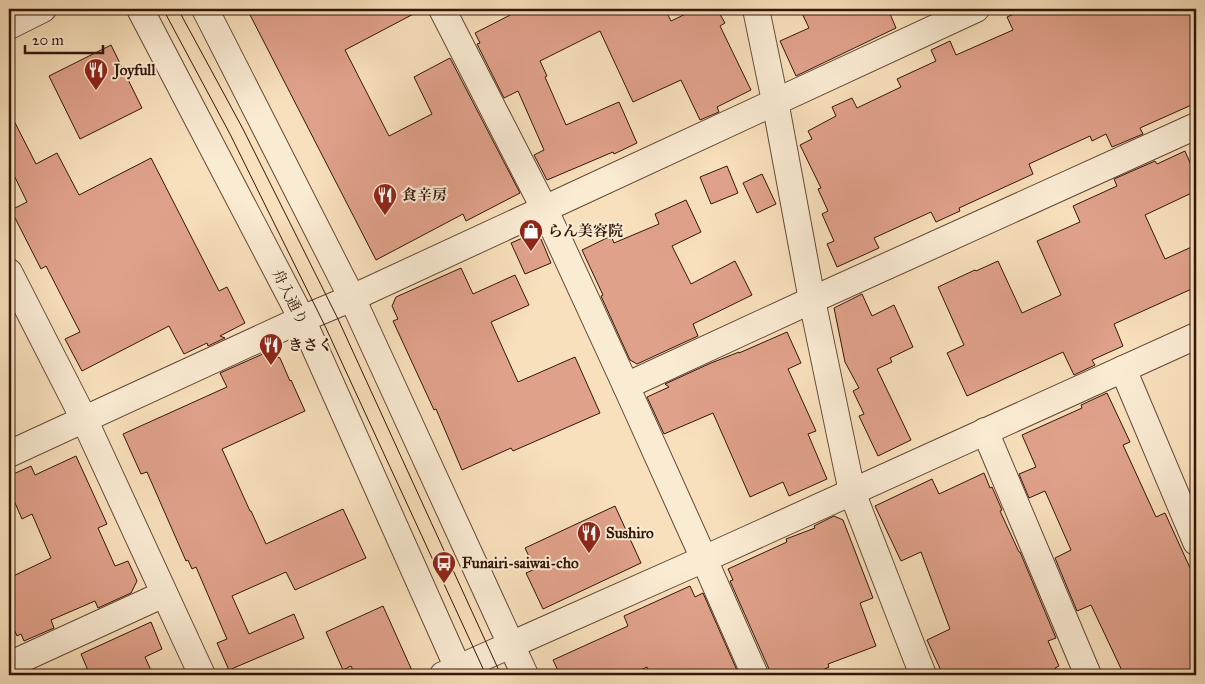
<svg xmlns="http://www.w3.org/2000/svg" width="1205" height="684" font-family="'IM FELL Great Primer','Noto Serif JP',serif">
<rect width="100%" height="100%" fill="#f8e0bc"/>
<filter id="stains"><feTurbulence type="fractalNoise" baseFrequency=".004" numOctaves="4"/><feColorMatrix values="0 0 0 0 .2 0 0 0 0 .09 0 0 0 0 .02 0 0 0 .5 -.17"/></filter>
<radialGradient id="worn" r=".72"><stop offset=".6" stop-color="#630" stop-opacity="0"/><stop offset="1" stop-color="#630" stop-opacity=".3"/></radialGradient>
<g fill="#e0a18a" stroke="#341609">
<path d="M247 9H423L345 50 389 136 432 114 414 77 450 58 520 193 466 221 463 214 376 260Z"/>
<path d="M522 9H665L671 21 696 9H717L725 23 720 26 751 90 717 107 719 112 700 120 681 80 633 102 600 31 540 61 547 76 545 77 566 125 619 102 637 143 614 154 613 152 547 180 534 155 544 150 518 91 504 98 477 44 480 43 475 33Z"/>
<path d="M800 9H888L896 28 796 76 780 41 809 28Z"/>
<path d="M1025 9H1196V103L1140 128 1143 134 1112 147 1106 134 1092 141 1090 136 1029 164 1033 174 959 208 960 211 936 222 931 212 874 238 879 248 837 267 827 244 834 241 822 214 828 211 818 189 821 188 800 145 812 139 808 131 836 116 832 107 852 98 857 108 901 87 897 79 936 61 931 50 950 41 956 55 1013 30 1007 17Z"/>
<path d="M111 45 142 108 80 139 49 76Z"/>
<path d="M9 111 36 164 57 153 79 195 151 158 219 291 227 287 245 323 220 336 225 338 208 346 207 343 184 354 169 326 82 371 65 339 80 332 46 266 41 269 11 210 27 202 9 165Z"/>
<path d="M1185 151 1196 177V191L1145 215 1165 259 1196 245V287L1114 324 1123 346 1092 360 1095 365 1074 375 1063 352 967 396 947 353 964 345 938 287 975 270 976 271 998 261 1022 313 1061 295 1037 241 1080 222 1073 206 1117 186 1114 179 1155 161 1157 164Z"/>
<path d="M727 166 738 193 711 204 700 177Z"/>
<path d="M762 174 776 204 757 213 743 183Z"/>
<path d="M686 200 701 232 672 246 691 284 735 261 752 295 693 324 698 336 637 364 630 360 601 296 603 295 582 250 611 236 614 243 659 224 655 214Z"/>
<path d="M532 234 541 239 551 263 525 274 511 243Z"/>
<path d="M461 268 473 294 515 275 529 305 491 322 518 382 575 357 600 413 513 451 511 448 462 470 436 409 434 410 393 321 398 319 392 306 396 297Z"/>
<path d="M862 294 872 316 894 305 913 347 890 358 892 362 877 369 911 440 878 456 859 416 864 414 853 391 859 388 845 362 834 308Z"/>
<path d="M787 332 801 363 788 369 816 431 808 434 827 479 789 496 783 482 750 497 713 413 664 434 647 397 669 387 665 384 711 363 739 352V353Z"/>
<path d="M265 353 280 358 290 381 291 380 305 411 222 449 250 511H251L266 544 343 509 366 558 295 590 286 572 232 596 249 634 294 614 304 638 229 670 217 643 227 639 196 567 192 569 188 560 186 561 147 472 141 474 123 434 227 387 220 373Z"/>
<path d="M1107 393 1130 442 1123 445 1156 517 1165 513 1196 581V675H1124L1091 605 1077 611 1055 558 1071 550 1045 491 1029 498 1019 474 1036 467 1022 435 1082 408 1081 405Z"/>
<path d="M76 456 107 524 98 528 115 566 128 561 137 581 131 593 98 608 95 601 51 620 54 628 24 641 21 634 17 636 9 618V578L51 558 32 514 22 519 9 489V476L31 466 35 475Z"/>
<path d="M984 473 990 488 992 487 1002 510 1000 511 1019 552H1020L1056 638 1048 641 1059 666 1055 668 1058 675H943L927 640 950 629 921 552 901 561 875 506 932 479 939 494Z"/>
<path d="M615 506 641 563 543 609 526 573 535 569 525 548Z"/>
<path d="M834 516 843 520 873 598 860 603 876 646 828 664 829 667 812 675H770L769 669 730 581 733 580 728 569 787 542 786 539 815 528 814 526Z"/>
<path d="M690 586 695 597 703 593 739 675H651L647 667 630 675H560L553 660 628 626 624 616Z"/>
<path d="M383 606 414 675H355L351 666 343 670 326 632Z"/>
<path d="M151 622 162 649 145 657 153 675H90L81 654Z"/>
</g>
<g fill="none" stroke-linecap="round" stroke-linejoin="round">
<g stroke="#654836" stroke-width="28">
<g id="minor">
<path d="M140 9 302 319 461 675"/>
<path d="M205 9 352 298 525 675"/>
<path d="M442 9 544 208 626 386 704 559 755 675"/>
<path d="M756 9 775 101 812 300 852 492 923 675"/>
<path d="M9 26 43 9"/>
<path d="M9 272 84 419 202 675"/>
<path d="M1123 369 1196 542"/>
<path d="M626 386 812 300 1196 126"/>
<path d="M985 431 1088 675"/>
<path d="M9 454 302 319 352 298 976 9"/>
<path d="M9 665 164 594"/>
<path d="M443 675 704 559 1196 336"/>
</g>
</g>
<use href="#minor" stroke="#faebd3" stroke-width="26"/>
<g stroke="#341609" stroke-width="1">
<path d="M163 9 230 134 325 326 486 675"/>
<path d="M178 9 243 129 338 319 501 675"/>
</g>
</g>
<defs>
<g id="restaurant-pin" transform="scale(1.25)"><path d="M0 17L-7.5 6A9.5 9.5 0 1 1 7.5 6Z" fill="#8f2418" stroke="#faebd3"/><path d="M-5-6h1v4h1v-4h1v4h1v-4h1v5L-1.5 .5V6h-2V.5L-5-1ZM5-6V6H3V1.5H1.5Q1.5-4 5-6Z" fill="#fff"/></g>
<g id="shop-pin" transform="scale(1.25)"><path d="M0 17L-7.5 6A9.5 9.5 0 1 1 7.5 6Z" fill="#8f2418" stroke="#faebd3"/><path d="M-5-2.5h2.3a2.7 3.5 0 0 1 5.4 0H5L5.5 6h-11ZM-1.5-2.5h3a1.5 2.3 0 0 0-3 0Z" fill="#fff"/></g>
<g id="bus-pin" transform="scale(1.25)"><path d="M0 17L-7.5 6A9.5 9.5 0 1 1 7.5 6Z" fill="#8f2418" stroke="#faebd3"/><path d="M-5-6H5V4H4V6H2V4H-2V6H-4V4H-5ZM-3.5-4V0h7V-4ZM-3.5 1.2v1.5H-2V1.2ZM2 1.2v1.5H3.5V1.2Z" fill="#fff"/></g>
</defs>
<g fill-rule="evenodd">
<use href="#restaurant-pin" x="96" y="70"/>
<use href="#restaurant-pin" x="385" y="195"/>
<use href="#shop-pin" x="531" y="231"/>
<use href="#restaurant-pin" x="271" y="345"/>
<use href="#restaurant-pin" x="589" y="533"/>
<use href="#bus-pin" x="444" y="563"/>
</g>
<g text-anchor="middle" stroke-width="4" stroke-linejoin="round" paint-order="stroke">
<g font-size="15" font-weight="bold" fill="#341609" stroke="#faebd3" text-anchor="start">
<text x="114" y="75">Joyfull</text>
<text x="402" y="200">食辛房</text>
<text x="548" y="236">らん美容院</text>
<text x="288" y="350">きさく</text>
<text x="606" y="538">Sushiro</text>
<text x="462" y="568">Funairi-saiwai-cho</text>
</g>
<g font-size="15" fill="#341609" stroke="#faebd3">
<text transform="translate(290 297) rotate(63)" y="5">舟入通り</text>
</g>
</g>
<rect width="1205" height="684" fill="none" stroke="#f8e0bc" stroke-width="30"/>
<rect x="10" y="10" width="1185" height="664" fill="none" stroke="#341609" stroke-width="2.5"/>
<rect x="15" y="15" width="1175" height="654" fill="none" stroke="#341609"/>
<path d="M25 45v8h78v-8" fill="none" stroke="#341609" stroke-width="2.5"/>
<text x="32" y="45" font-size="15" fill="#341609" stroke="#faebd3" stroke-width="4" paint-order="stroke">20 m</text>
<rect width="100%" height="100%" filter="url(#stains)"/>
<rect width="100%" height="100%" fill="url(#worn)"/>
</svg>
